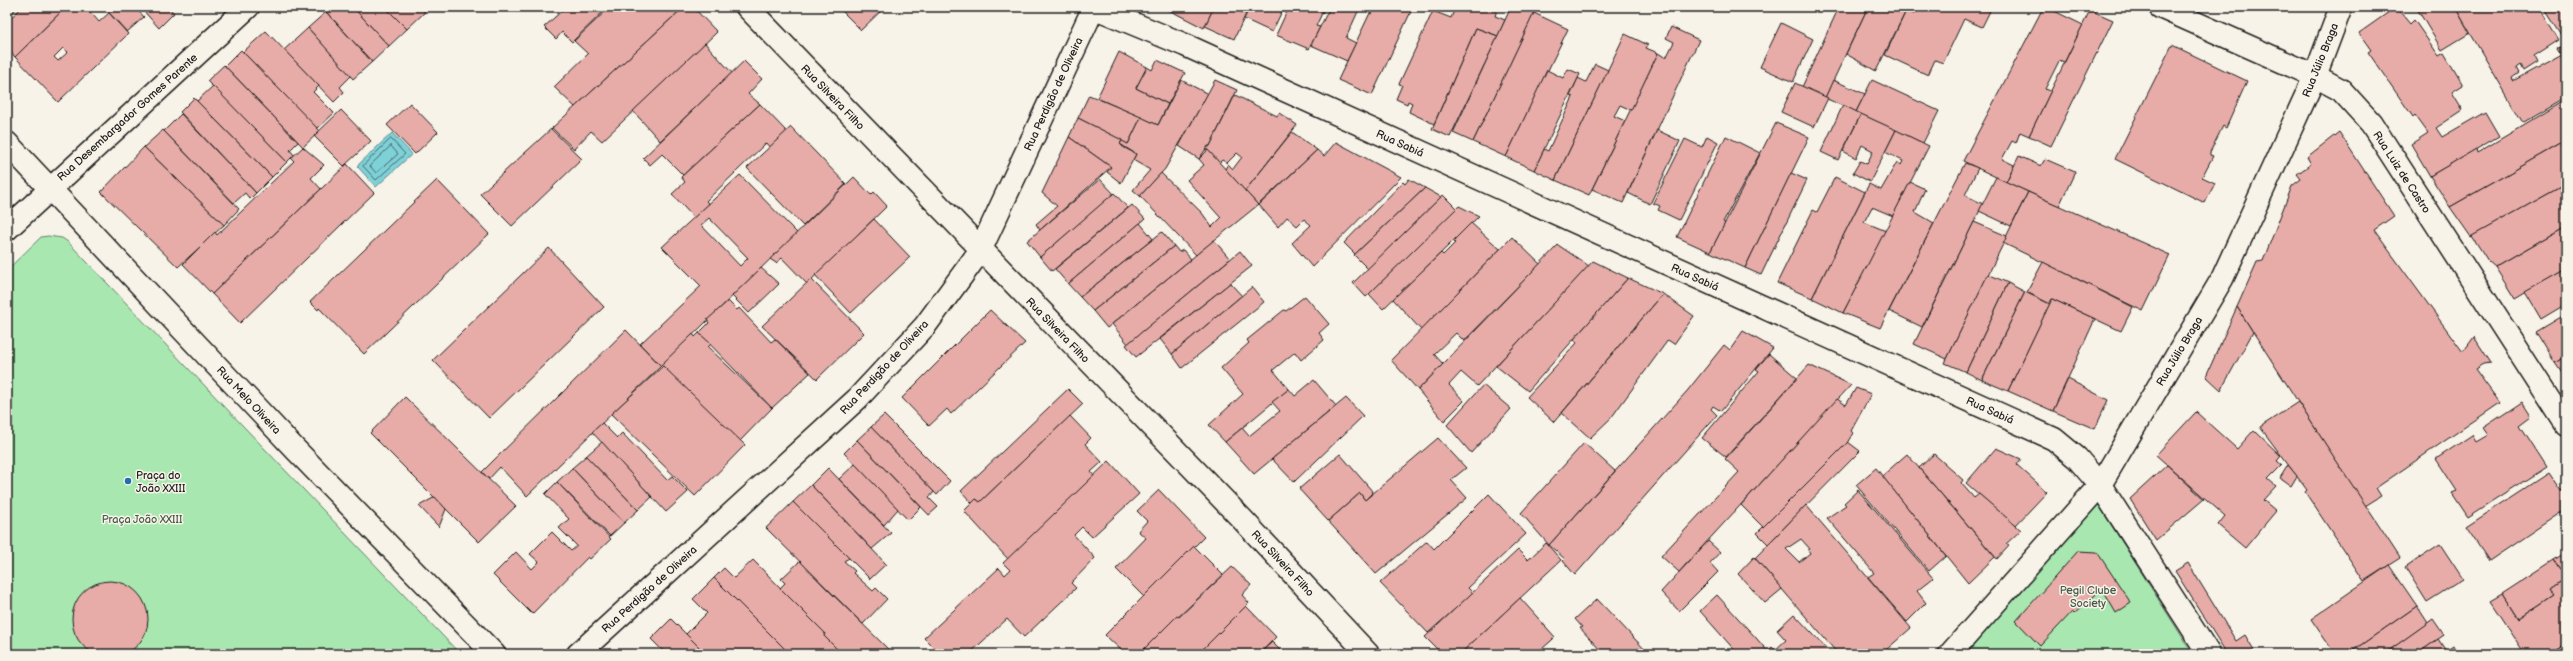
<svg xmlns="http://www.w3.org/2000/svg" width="2573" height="661" font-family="'Balsamiq Sans',sans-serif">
<rect width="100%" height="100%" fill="#f7f3e8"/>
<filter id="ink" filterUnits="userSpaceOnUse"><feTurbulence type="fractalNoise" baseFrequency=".025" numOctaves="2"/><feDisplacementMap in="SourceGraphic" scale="8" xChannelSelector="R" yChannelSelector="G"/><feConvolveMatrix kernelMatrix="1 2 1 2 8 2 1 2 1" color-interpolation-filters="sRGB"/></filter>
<g filter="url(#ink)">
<g fill="#a8e8b0" stroke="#628266">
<path d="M48 236 62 238 68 242 460 654H7V270L41 237Z"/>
<path d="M2096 501 2193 654H1957Z"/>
</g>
<path fill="#7fd1d8" stroke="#57898d" d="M392 133 412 154 376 187 357 166Z"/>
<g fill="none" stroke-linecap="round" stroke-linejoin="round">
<g stroke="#446467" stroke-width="1">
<path d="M391 139 405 154 376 180 363 166Z"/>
<path d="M391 146 398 154 376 173 370 166Z"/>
</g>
</g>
<g fill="#e7aca8" stroke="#1c1c1c" fill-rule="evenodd">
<path d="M7 7H18L7 18Z"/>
<path d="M22 7H66L15 57 7 48V22Z"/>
<path d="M66 7H86L99 22 109 13 128 34 58 102 15 57ZM63 48 68 52 58 61 54 57Z"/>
<path d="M104 7H135L144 17 127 32Z"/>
<path d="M140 7H168L174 13 159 28Z"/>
<path d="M322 7H353L389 46 372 62Z"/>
<path d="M353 7H385L407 29 389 46Z"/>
<path d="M385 7H419L425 12 407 29Z"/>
<path d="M566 7H608L572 42 562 32 556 39 544 27Z"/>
<path d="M610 7H684L575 107 554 87 588 54 574 41Z"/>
<path d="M684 7H693L717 32 602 141 591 131 574 149 552 128Z"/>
<path d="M838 7H885L861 30Z"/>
<path d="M1163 7H1214L1204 28Z"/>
<path d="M1214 7H1231L1246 14 1234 39 1205 26Z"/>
<path d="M1250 7H1284L1272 32 1244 19Z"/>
<path d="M1289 7H1325L1316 26 1320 27 1309 49 1276 35Z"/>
<path d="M1330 7H1360L1346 38 1356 43 1347 61 1311 45Z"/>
<path d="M1375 7H1413L1372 95 1338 80 1370 13 1372 14Z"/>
<path d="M1453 7H1498L1495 16 1505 20 1498 36 1476 28 1434 124 1409 112 1412 103 1408 101 1407 104 1396 99 1402 85 1399 84 1433 11 1451 18 1455 8Z"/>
<path d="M1511 7H1528L1536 10 1473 142 1453 133Z"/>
<path d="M1839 7H1868L1825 98 1802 87Z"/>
<path d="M1868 7H1908L1876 71 1846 54Z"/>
<path d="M1917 7H1992L1982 27 1964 19 1943 63 1935 60 1928 75 1885 55 1906 11 1914 14Z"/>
<path d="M2046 7 2083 25 2064 63 2059 61 2045 89 2051 91 2029 136 2020 132 2016 143 2012 141 2002 159 2014 165 2006 182 1963 161 2043 8Z"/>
<path d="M2396 7 2410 24 2414 20 2439 56 2444 53 2463 85 2452 92 2463 110 2436 128 2442 137 2485 112 2499 136 2430 176 2411 144 2428 133 2415 115 2413 117 2368 52 2371 50 2359 33Z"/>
<path d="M2416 7H2455L2470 33 2442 50Z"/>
<path d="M2455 7H2539L2559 40 2534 56 2537 62 2523 71 2520 65 2516 68 2519 73 2512 78 2513 81 2562 54 2558 48 2566 43V98L2523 123Z"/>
<path d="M2544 7H2566V41Z"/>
<path d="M2090 10 2113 20 2051 146 2029 136Z"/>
<path d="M326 12 372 62 353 79 308 28Z"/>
<path d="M1534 13 1568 29 1506 157 1473 142Z"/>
<path d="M1781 23 1813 39 1793 82 1760 67Z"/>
<path d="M1671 27 1699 40 1623 203 1592 189 1658 53 1666 58 1674 42 1666 38Z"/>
<path d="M308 28 351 76 340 87 344 92 334 102 284 50Z"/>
<path d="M1476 28 1498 36 1450 137 1432 129Z"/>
<path d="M266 31 319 86 313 92 334 113 317 129 243 52Z"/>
<path d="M1625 34 1648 45 1646 48 1658 53 1631 110 1620 105 1614 116 1625 121 1589 195 1555 180Z"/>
<path d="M705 43 732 73 660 141 633 111Z"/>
<path d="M2172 45 2247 81 2226 128 2223 126 2210 152V155L2213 156 2202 177 2215 183 2205 203 2115 159Z"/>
<path d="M241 50 320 131 303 147 225 66Z"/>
<path d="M1119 52 1147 67 1136 88 1168 104 1158 125 1097 98Z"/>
<path d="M1157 60 1185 73 1168 104 1136 88 1147 67 1152 70Z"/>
<path d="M744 61 762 79 748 94 760 104 683 175 662 154 650 165 643 158Z"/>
<path d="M1595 64 1608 70 1555 180 1534 170 1544 149 1548 151 1573 97 1570 96 1578 78 1586 82Z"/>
<path d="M224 65 298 142 290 150 294 155 287 162 207 81Z"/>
<path d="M1568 69 1580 74 1534 170 1506 157 1547 70 1563 78Z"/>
<path d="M1181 80 1208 94 1165 169 1140 196 1133 190 1150 170 1133 160 1136 154 1120 144 1122 140 1128 144 1141 117 1158 125Z"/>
<path d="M1215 80 1237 90 1210 146H1208L1199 159 1179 146Z"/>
<path d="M1833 80 1865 94 1856 112 1825 98Z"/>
<path d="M1872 80 1939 111 1923 143 1856 112Z"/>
<path d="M1795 83 1828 98 1814 127 1781 112Z"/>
<path d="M213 86 287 162 272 177 197 101Z"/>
<path d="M1089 95 1141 117 1128 144 1078 118Z"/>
<path d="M1235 95 1277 116 1279 113 1297 125 1245 191 1225 169 1228 164 1233 169 1242 157 1237 153 1227 163 1222 160 1219 163 1208 150H1205L1210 146Z"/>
<path d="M194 98 272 177 256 193 180 112Z"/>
<path d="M2566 100V141L2450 207 2430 176 2476 149 2477 153Z"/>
<path d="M410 103 438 132 415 154 387 125Z"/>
<path d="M760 104 787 132 770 148 766 143 706 201 709 204 694 218 672 194 685 182 681 177Z"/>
<path d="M1843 105 1861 114 1838 160 1821 152Z"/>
<path d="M341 110 371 141 344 166 314 136Z"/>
<path d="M181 114 256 193 250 199 245 193 234 203 164 131Z"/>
<path d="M1861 114 1896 130 1870 182 1853 173 1860 161 1867 164 1873 151 1862 145 1856 158 1843 151Z"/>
<path d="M1078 118 1122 140 1120 144 1123 147 1136 154 1121 183 1107 172 1111 167 1069 137Z"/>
<path d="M1776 123 1809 137 1745 268 1710 252Z"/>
<path d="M791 127 846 184 803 226 747 168Z"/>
<path d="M551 129 582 159 512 226 480 194Z"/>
<path d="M163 130 239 209 224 225 144 147Z"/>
<path d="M1657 130 1680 141 1650 204 1628 193Z"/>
<path d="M1896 130 1929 146 1893 216 1872 207 1864 222 1886 231 1843 313 1812 298 1869 184 1881 190 1897 162 1901 165 1903 161 1885 152Z"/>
<path d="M1292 132 1317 150 1258 205 1245 191Z"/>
<path d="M2339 132 2394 216 2374 230 2463 352 2474 337 2491 363 2483 364 2475 369 2500 403 2376 488 2381 496 2365 506 2237 307 2257 262 2263 261 2292 186 2301 179 2297 174 2311 164 2307 157Z"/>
<path d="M1707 136 1718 142 1679 220 1658 210 1660 206 1653 203 1685 139 1702 147Z"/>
<path d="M1726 136 1760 153 1723 222 1725 223 1710 252 1677 237Z"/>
<path d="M1069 137 1111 167 1040 230 1036 224 1057 206 1042 193Z"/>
<path d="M2566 141V184L2471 237 2450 207Z"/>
<path d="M1336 142 1401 177 1312 267 1292 243 1311 225 1304 219 1297 226 1287 217 1278 227 1259 205 1317 150 1324 156Z"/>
<path d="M144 147 224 225 178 267 101 192Z"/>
<path d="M303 147 324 165 311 178 321 189 212 294 183 264 215 232 217 235 294 161 291 158Z"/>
<path d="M1208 150 1258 205 1196 255 1140 196 1161 173 1202 213 1212 227 1221 218 1187 180 1204 165 1199 159Z"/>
<path d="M2019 156 2041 166 2045 159 2075 172 2059 206 2006 182Z"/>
<path d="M1965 163 1978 168 1965 195 1983 204 1922 327 1889 311Z"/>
<path d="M347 164 374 193 240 323 212 294Z"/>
<path d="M1791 173 1807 180 1761 275 1745 268Z"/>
<path d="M740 175 797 233 661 366 640 344 701 286 662 247ZM709 218 748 258 740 266 701 225Z"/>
<path d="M854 177 871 195 874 192 887 206 807 284 782 258 776 263 770 259Z"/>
<path d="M1835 177 1865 192 1812 298 1777 283 1813 210 1817 212Z"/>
<path d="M1996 177 2028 192 2011 226 1979 211Z"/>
<path d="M1100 179 1114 194 1040 257 1027 241Z"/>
<path d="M1409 179 1425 188 1355 254 1344 243 1403 182 1405 184Z"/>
<path d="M437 180 489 234 364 354 319 308 318 310 310 302Z"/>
<path d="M1910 182 1925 189 1915 212 1934 223 1880 328 1843 313Z"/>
<path d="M2566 184V226L2495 267 2488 261 2472 236Z"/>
<path d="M1425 188 1441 197 1368 269 1354 255Z"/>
<path d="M2028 192 2170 255 2143 311 2003 243Z"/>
<path d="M1114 193 1128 208 1052 271 1040 257Z"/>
<path d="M1443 195 1457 209 1366 297 1353 283Z"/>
<path d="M1132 205 1145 219 1068 284 1055 269Z"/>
<path d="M1459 206 1479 216 1383 309 1369 294Z"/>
<path d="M874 219 910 257 851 313 815 275Z"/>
<path d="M1974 222 2007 236 1947 359 1914 344Z"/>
<path d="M1140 223 1153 239 1080 297 1068 284Z"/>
<path d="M1471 223 1500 249 1421 330 1393 299 1441 253 1443 255 1455 243 1453 241Z"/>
<path d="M2566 226V269L2515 299 2495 267Z"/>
<path d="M1162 232 1174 246 1093 311 1080 297Z"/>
<path d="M1512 237 1540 264 1464 341 1456 333 1434 354 1443 364 1418 390 1391 360Z"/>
<path d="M1214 240 1230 259 1128 344 1112 324Z"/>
<path d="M1558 245 1589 266 1477 386 1461 372 1449 385 1464 401 1444 421 1418 390Z"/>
<path d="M1174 246 1179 252 1183 250 1191 259 1107 328 1093 311Z"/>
<path d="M549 248 604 307 489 418 433 360Z"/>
<path d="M1240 251 1252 266 1136 357 1126 345Z"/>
<path d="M1593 261 1628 278 1528 391 1496 366Z"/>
<path d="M2043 262 2133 307 2121 331 2052 299 2050 304 2027 292Z"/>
<path d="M761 268 779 284 749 313 732 296Z"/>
<path d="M2566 269V304L2541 319 2525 292Z"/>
<path d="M1988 274 2008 283 1966 372 1945 363Z"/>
<path d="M1628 278 1663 294 1554 422 1527 397 1577 343 1574 339Z"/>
<path d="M811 279 864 333 817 379 762 326Z"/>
<path d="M1230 283 1242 296 1240 297 1172 354 1160 339Z"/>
<path d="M2008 283 2025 292 1982 380 1966 372Z"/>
<path d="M1252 287 1264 302 1182 368 1172 354Z"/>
<path d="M2025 292 2050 304 2008 391 1982 380Z"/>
<path d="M1663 294 1694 316 1674 344 1668 340 1611 418 1590 438 1562 413Z"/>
<path d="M1305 296 1329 324 1319 333 1324 340 1301 360 1295 352 1273 370 1289 389 1225 442 1209 425 1243 394 1221 368 1249 343 1247 340 1284 310 1286 311Z"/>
<path d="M2052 299 2095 319 2053 411 2008 391Z"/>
<path d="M728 301 737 310 739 308 771 342 775 339 810 373 772 408 699 333 709 323 707 320Z"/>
<path d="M2237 307 2253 332 2221 390 2206 376Z"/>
<path d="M990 310 1025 343 951 414 947 409 929 426 902 398Z"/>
<path d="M2566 314V356L2555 363 2536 332Z"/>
<path d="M626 330 661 366 527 496 500 467 489 479 482 472 493 461Z"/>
<path d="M1743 331 1773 348 1721 411 1713 406 1711 409 1717 415 1575 575 1563 561 1565 559 1549 545 1688 390 1724 345 1730 350Z"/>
<path d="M699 333 711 344 708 347 772 408 740 441 661 365 693 334 695 337Z"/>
<path d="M1769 354 1797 378 1726 457 1702 438 1759 371 1756 369Z"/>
<path d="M2566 356V379L2555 363Z"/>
<path d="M1809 365 1851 385 1679 572 1661 556 1739 472 1725 459Z"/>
<path d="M663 366 745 445 695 496 611 414Z"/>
<path d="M2068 379 2108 400 2095 429 2053 411Z"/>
<path d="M1314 380 1336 406 1254 474 1225 442 1242 428 1249 436 1280 411 1272 402 1289 389 1295 396Z"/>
<path d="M1483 385 1511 409 1471 453 1447 425Z"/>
<path d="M1856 388 1871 394 1851 431 1853 433 1847 443 1763 527 1741 505 1837 399 1846 405Z"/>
<path d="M1068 389 1083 404 980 502 976 499 972 503 961 491Z"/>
<path d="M405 397 516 506 479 542 370 433Z"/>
<path d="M1346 398 1363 416 1294 482 1272 459Z"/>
<path d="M2298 402 2400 558 2364 581 2305 492 2307 490 2260 427Z"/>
<path d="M2522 402 2531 416 2519 425 2546 467 2468 517 2452 493 2457 491 2436 459 2472 435 2476 442 2488 435 2483 428Z"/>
<path d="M2196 412 2237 449 2254 430 2281 456 2277 461 2282 465 2268 479 2276 486 2263 500 2276 511 2245 548 2218 525 2225 516 2156 455Z"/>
<path d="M884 415 950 481 937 495 871 427Z"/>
<path d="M1070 416 1091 438 1085 444 1102 462 1091 472 1094 476 1008 559 964 511 976 499 980 502Z"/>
<path d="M602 423 617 438 622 433 667 480 672 476 688 492 666 512 592 432Z"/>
<path d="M871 427 934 492 929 498 938 507 929 515 857 440Z"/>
<path d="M1438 438 1466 468 1451 480 1467 498 1376 574 1328 521 1360 493 1365 500Z"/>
<path d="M857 440 921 507 908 520 844 453Z"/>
<path d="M602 442 652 497 638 510 586 456Z"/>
<path d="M1848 442 1860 451 1768 544 1757 533Z"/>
<path d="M1584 443 1615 471 1549 545 1521 513Z"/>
<path d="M1996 448 2021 459 2017 465 2047 492 2015 526 1966 483Z"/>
<path d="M1340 454 1373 492 1365 500 1360 493 1328 521 1299 489Z"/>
<path d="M1907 454 1995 557 1968 583 1882 476Z"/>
<path d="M1934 454 1963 480 1961 483 1974 498 1979 494 2021 530 2006 544 2009 546 1997 559 1919 468Z"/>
<path d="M586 456 638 510 624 523 572 468Z"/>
<path d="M1109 461 1139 494 1092 537 1082 527 1074 535 1095 558 1071 583 1076 588 1024 637 1007 619 969 654H940L924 638 999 568 1005 575 1010 570 1003 563Z"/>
<path d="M855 464 898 509 884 525 839 479Z"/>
<path d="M2167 465 2204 499 2156 540 2130 499Z"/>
<path d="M2288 465 2297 476 2291 486 2280 478Z"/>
<path d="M572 468 624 523 610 536 557 482Z"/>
<path d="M828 468 891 533 872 549 811 485Z"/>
<path d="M1876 468 1946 556 1929 571 1856 485Z"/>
<path d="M2548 473 2561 492 2566 488V509L2489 561 2466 527Z"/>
<path d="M557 482 611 539 590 559 588 557 532 614 493 575 516 552 532 569 539 562 530 554 552 532 571 551 577 546 559 528 569 519 545 494Z"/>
<path d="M811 485 886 564 870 579 793 502Z"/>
<path d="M1159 490 1204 537 1144 597 1116 569 1146 538 1138 531 1147 521 1137 511Z"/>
<path d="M1858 490 1933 578 1917 591 1926 603 1907 622 1868 577 1874 573 1827 518 1846 505 1844 503Z"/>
<path d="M1489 494 1526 534 1468 588 1473 593 1428 633 1380 583 1427 541 1434 549Z"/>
<path d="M435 497 446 509 439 527 419 506Z"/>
<path d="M793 502 849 558 844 561 855 571 853 573 873 591 876 588 887 599 863 624 766 528Z"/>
<path d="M1806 505 1911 628 1886 650 1890 654H1838L1755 558ZM1801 539 1810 549 1808 550 1810 553 1799 562 1786 549Z"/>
<path d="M1708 541 1720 552 1710 563 1718 572 1679 611 1661 592Z"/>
<path d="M1546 543 1561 560 1460 654H1442L1425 637 1518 550 1528 560Z"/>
<path d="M2440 544 2463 579 2427 602 2405 567Z"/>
<path d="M1194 546 1223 575 1139 654H1117L1121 650 1105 635Z"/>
<path d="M2078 551 2097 552 2131 603 2116 613 2102 589 2074 614 2072 612 2040 646 2016 621Z"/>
<path d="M2566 552V579L2554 560Z"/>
<path d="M1754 557 1782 589 1765 603 1738 574Z"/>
<path d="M753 560 825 633 824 636 842 654H790L714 578 724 568 734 578Z"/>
<path d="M2554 560 2566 579 2550 590 2554 595 2518 619 2502 594Z"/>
<path d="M800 561 823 585 893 654H842L824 636 825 633 780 588 785 583 781 579Z"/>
<path d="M2188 563 2236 641 2245 635 2254 650 2248 654H2227L2175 571Z"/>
<path d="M2389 565 2417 606 2348 654H2335L2311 619Z"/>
<path d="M1232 567 1251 585 1242 595 1249 603 1198 654H1139L1177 616 1179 617Z"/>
<path d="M714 578 790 654H706L686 634 707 613 693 599Z"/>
<path d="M2566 579V642L2548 654H2525L2490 601 2502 594 2518 619 2554 595 2550 590Z"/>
<circle cx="110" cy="619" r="38"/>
<path d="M1717 595 1757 639 1770 654H1738L1700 611Z"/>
<path d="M1520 598 1555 637 1551 641 1536 654H1460Z"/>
<path d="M1597 599 1616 619 1649 654H1598L1601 651 1580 628 1582 627 1575 619Z"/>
<path d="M1246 606 1276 637 1259 654H1198Z"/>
<path d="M2417 606 2428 623 2384 654H2348Z"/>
<path d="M1794 614 1829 651 1832 654H1770L1767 651 1772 647 1775 650 1786 640 1777 630Z"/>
<path d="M671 619 706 654H666L651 639Z"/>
<path d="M2433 619 2444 635 2417 654H2384Z"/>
<path d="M2438 639 2446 651 2453 646 2458 653 2417 654Z"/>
<path d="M1272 642 1284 654H1259Z"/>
<path d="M2566 642V654H2552L2551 652Z"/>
</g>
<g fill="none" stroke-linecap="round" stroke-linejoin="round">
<g stroke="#1c1c1c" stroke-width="25">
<g id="minor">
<path d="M747 7 1242 519 1368 654"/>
<path d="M1093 7 1185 45 2054 439 2077 458 2100 485 2209 654"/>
<path d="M2160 7 2315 76 2341 90 2371 123 2566 425"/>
<path d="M7 143 295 449 494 654"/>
<path d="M7 229 248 7"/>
<path d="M578 654 857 399 925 326 980 251 1094 7"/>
</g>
</g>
<g stroke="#1c1c1c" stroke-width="25">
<path id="tertiary" d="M1950 654 2100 485 2222 279 2315 76 2341 7"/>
</g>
<use href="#minor" stroke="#f7f3e8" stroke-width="22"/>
<use href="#tertiary" stroke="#f7f3e8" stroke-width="22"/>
</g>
</g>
<circle fill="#1f6fb2" stroke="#f7f3e8" stroke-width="1.5" cx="128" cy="481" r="4"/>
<g text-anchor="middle" stroke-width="3" stroke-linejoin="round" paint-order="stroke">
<g font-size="11" fill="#1c1c1c" stroke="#f7f3e8">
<text transform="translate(2320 60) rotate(-68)" y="4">Rua Júlio Braga</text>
<text transform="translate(1053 94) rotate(-65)" y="4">Rua Perdigão de Oliveira</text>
<text transform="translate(833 97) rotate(46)" y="4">Rua Silveira Filho</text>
<text transform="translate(127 117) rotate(-42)" y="4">Rua Desembargador Gomes Parente</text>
<text transform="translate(1400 143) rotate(24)" y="4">Rua Sabiá</text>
<text transform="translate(2402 172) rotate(57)" y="4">Rua Luiz de Castro</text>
<text transform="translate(1695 277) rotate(24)" y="4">Rua Sabiá</text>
<text transform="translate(1058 330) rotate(46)" y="4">Rua Silveira Filho</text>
<text transform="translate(2179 351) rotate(-59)" y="4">Rua Júlio Braga</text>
<text transform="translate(884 367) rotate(-47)" y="4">Rua Perdigão de Oliveira</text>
<text transform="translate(249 400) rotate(47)" y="4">Rua Melo Oliveira</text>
<text transform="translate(1990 410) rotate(24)" y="4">Rua Sabiá</text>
<text transform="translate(1283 563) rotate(47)" y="4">Rua Silveira Filho</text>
<text transform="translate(649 589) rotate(-42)" y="4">Rua Perdigão de Oliveira</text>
</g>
<g font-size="11" fill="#1c1c1c" stroke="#f7f3e8" text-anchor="start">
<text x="136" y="479">Praça do<tspan x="136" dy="13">João XXIII</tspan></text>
</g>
<g font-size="11" fill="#465948" stroke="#f7f3e8">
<text x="142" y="523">Praça João XXIII</text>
<text x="2088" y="594">Pegil Clube<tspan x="2088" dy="13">Society</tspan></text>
</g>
</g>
<rect width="2573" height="661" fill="none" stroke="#f7f3e8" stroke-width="24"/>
<rect x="12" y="12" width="2549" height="637" fill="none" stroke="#1c1c1c" stroke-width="1.5" filter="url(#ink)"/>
</svg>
